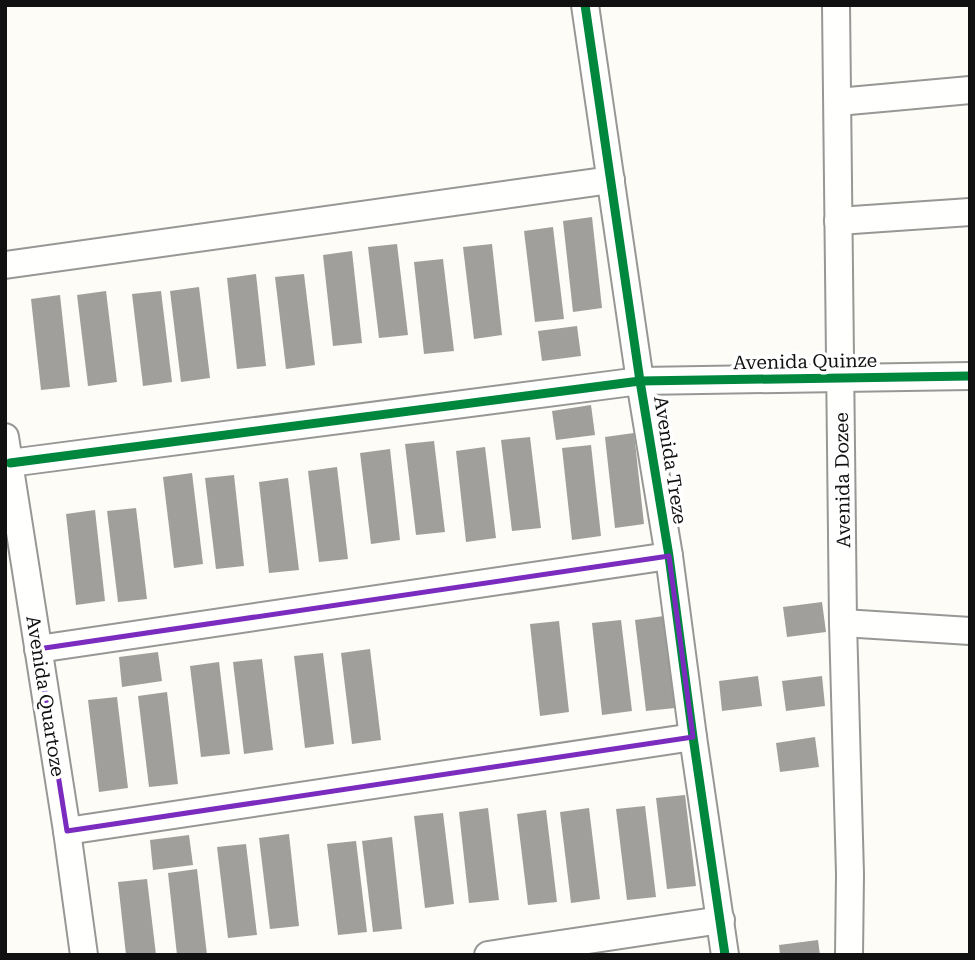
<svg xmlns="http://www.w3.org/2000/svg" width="975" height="960" font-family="'Roboto Serif',serif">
<rect width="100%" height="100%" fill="#fdfcf7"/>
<g fill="#a19f9c">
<path d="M592 217 602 308 573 312 563 221Z"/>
<path d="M553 227 564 319 535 322 524 231Z"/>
<path d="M397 244 408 335 379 338 368 247Z"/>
<path d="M492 244 502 335 474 339 463 247Z"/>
<path d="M352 251 362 343 333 346 323 255Z"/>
<path d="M443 259 454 351 424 354 414 262Z"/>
<path d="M256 274 266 366 237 369 227 278Z"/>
<path d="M304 274 315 365 286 369 275 277Z"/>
<path d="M199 287 210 378 181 382 170 291Z"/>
<path d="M106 291 117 382 88 386 77 295Z"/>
<path d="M161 291 172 382 143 386 132 294Z"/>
<path d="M60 295 70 387 41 390 31 299Z"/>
<path d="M577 326 581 356 542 361 538 331Z"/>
<path d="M591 405 595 435 556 440 552 411Z"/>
<path d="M634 433 644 524 615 528 605 437Z"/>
<path d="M530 437 541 528 512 531 501 440Z"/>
<path d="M434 441 445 532 416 535 405 444Z"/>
<path d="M591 445 601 536 572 540 562 448Z"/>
<path d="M485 447 496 538 466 542 456 451Z"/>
<path d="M390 449 400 540 371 544 360 453Z"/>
<path d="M337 467 348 559 319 562 308 471Z"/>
<path d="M192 473 203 564 174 568 163 477Z"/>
<path d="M234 475 244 566 216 569 205 478Z"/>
<path d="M288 478 299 570 269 573 259 482Z"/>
<path d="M136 508 147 599 118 602 107 511Z"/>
<path d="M95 510 105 601 76 605 66 514Z"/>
<path d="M822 602 826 632 787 637 783 607Z"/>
<path d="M664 616 675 708 646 711 635 620Z"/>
<path d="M621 620 632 711 602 715 592 623Z"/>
<path d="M559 621 569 712 540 716 530 624Z"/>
<path d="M370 649 381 740 352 744 341 653Z"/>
<path d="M158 652 162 681 122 687 119 657Z"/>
<path d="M323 653 334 744 305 748 294 656Z"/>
<path d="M262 659 273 750 244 754 233 662Z"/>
<path d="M219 662 230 754 201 757 190 666Z"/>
<path d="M758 676 762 706 722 711 719 681Z"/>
<path d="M822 676 825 706 786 711 782 681Z"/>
<path d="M167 692 178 784 149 787 138 696Z"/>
<path d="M117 697 128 788 99 792 88 700Z"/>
<path d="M815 737 819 767 780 772 776 743Z"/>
<path d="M685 795 696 886 667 889 656 798Z"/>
<path d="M645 806 656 897 627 900 616 809Z"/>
<path d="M488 808 499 900 469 903 459 812Z"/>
<path d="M589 808 600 899 571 903 560 812Z"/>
<path d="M546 810 557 902 528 905 517 814Z"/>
<path d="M443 813 454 904 425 908 414 816Z"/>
<path d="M289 834 299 926 270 929 259 838Z"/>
<path d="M189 835 193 865 153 870 150 840Z"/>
<path d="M392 837 402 929 373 932 362 841Z"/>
<path d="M356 841 367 932 338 935 327 844Z"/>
<path d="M246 844 257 935 228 938 217 847Z"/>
<path d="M197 869 207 955H177L168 873Z"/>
<path d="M147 879 156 955H126L118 882Z"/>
<path d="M818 940 820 955H780L779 945Z"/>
</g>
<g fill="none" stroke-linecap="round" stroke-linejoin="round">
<g stroke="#979795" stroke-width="30">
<g id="minor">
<path d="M585 5 640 381 669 556 693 737 725 955"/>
<path d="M836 5 843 623 850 874 849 955"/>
<path d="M838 102 970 90"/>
<path d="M838 221 970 212"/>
<path d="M5 265 611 180"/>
<path d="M5 437 67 831 84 955"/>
<path d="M10 463 640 381 970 376"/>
<path d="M843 623 970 631"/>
<path d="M38 649 669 556"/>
<path d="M67 831 693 737"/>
<path d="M488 955 721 920"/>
</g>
</g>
<use href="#minor" stroke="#fffffe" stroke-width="26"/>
<g stroke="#fff" stroke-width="13">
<g id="cycleway">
<path d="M585 5 640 381 669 556 693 737 725 955"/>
<path d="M10 463 640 381 970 376"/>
</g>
</g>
<use href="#cycleway" stroke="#00873e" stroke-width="9"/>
</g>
<path fill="none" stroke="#7b2cbf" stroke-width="5" stroke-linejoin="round" d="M669 556 693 737 67 831 38 649Z"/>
<g text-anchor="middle" stroke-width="7" stroke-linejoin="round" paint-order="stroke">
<g font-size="19" fill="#111" stroke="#fff">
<text transform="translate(805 361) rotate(-1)" y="7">Avenida Quinze</text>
<text transform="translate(671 460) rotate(81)" y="7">Avenida Treze</text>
<text transform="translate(842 480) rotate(-91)" y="7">Avenida Dozee</text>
<text transform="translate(46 696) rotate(81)" y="7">Avenida Quartoze</text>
</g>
</g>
<rect width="975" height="960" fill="none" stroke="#111111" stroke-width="14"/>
</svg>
